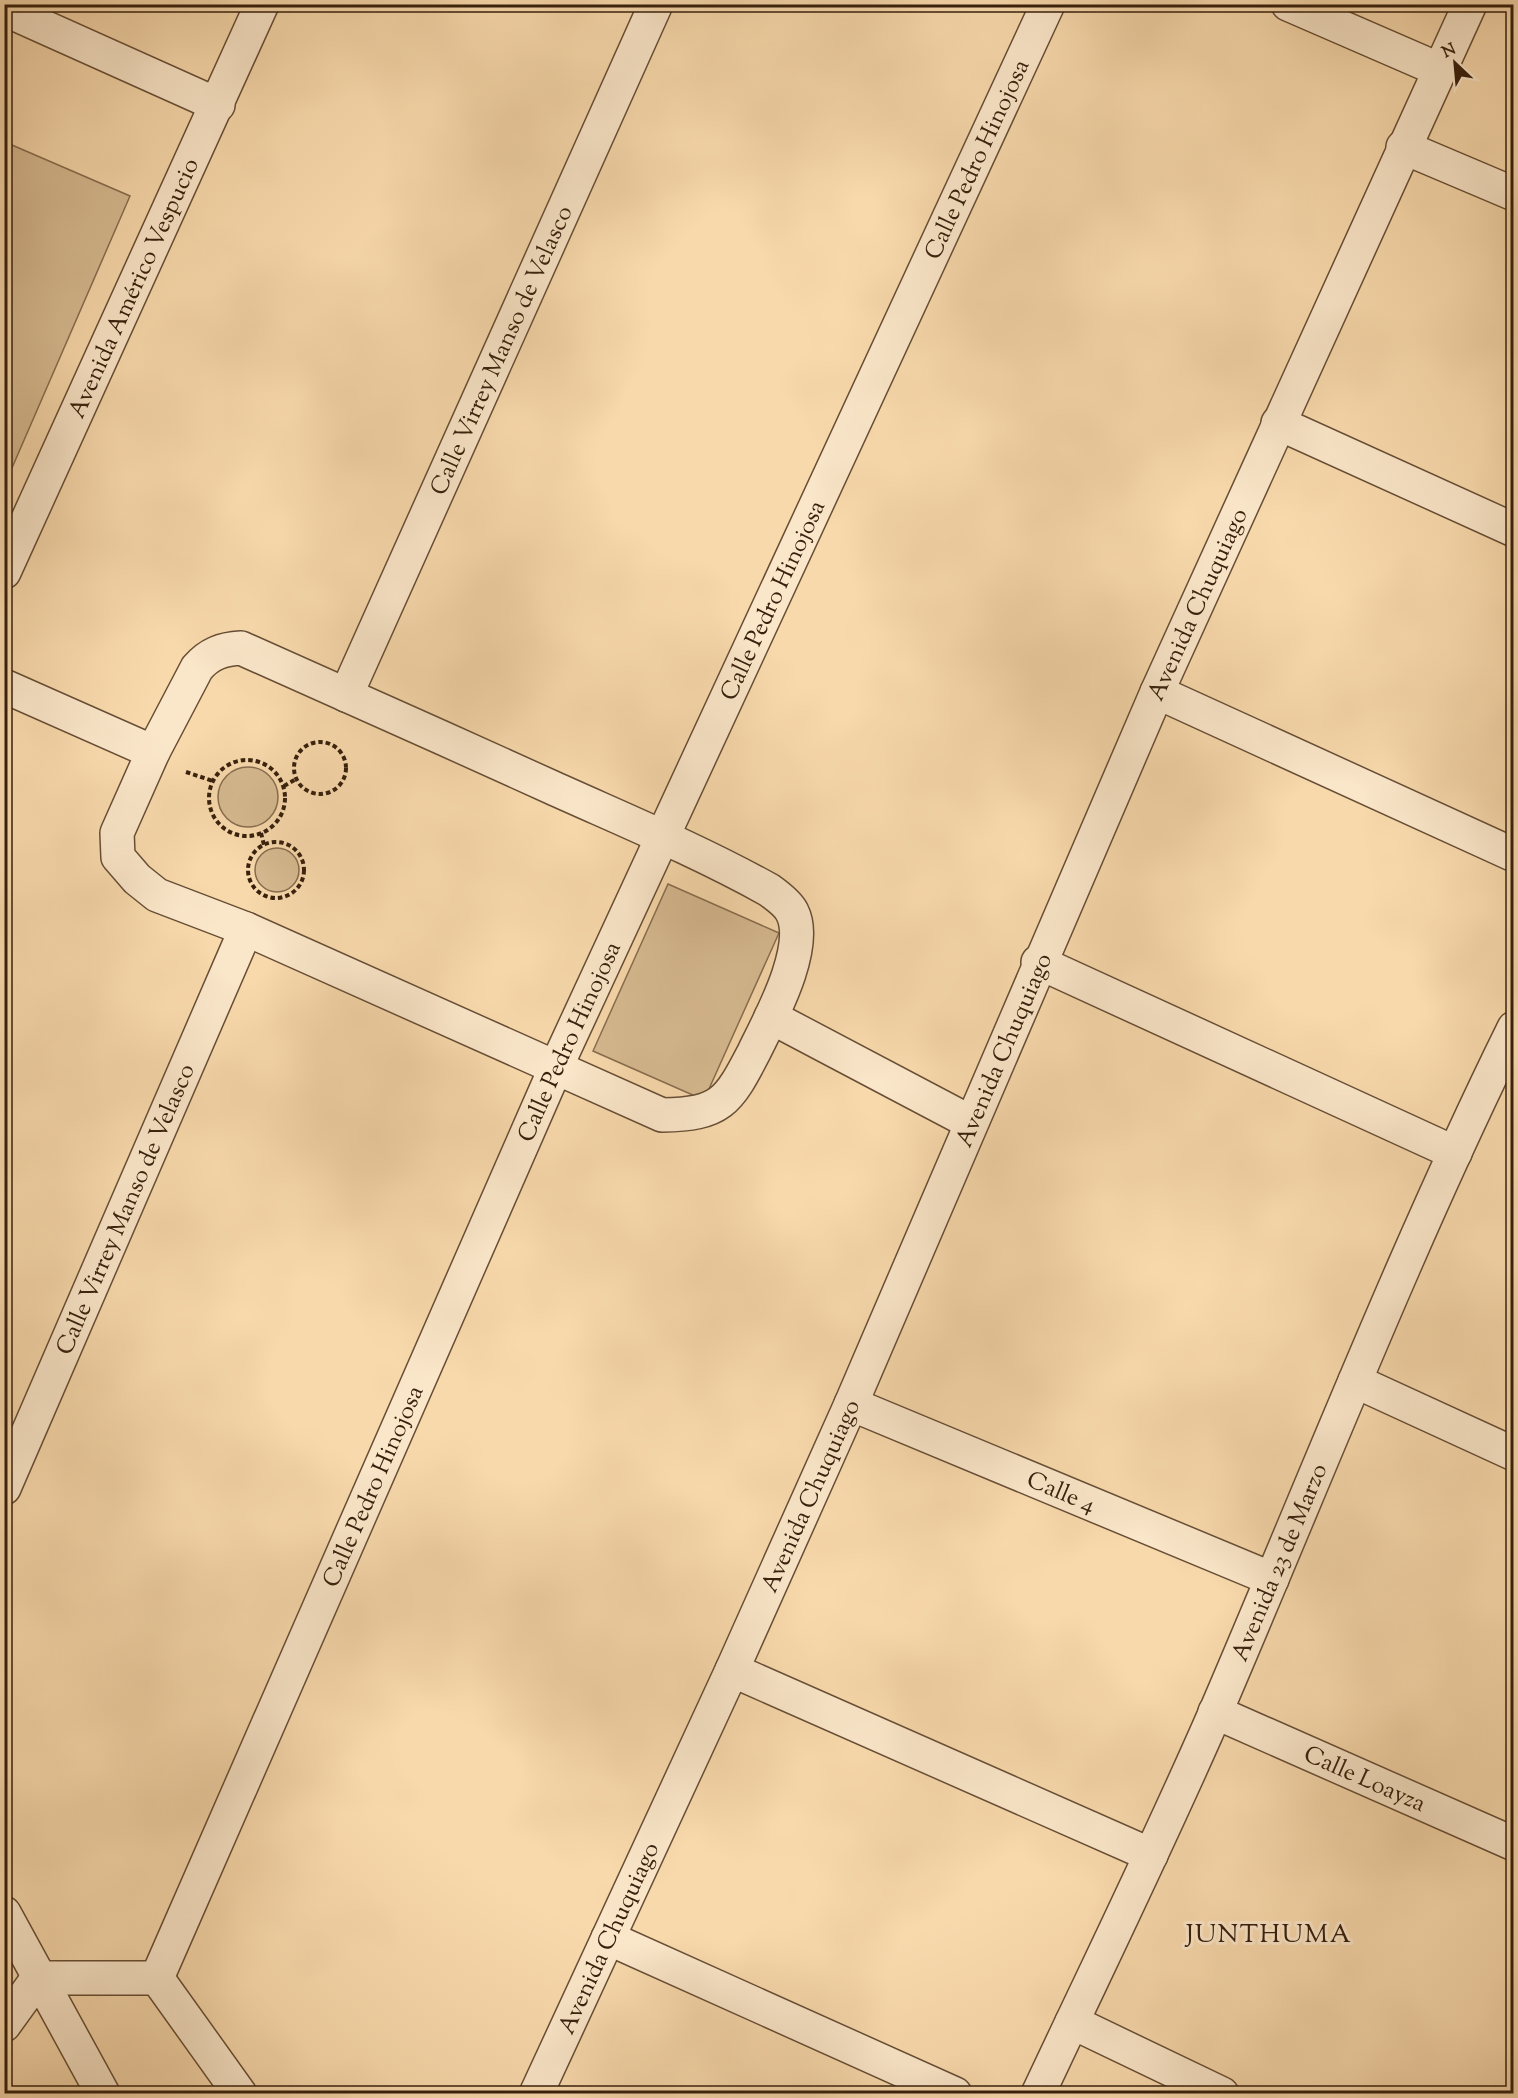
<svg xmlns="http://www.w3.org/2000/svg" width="1518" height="2098" font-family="'Sorts Mill Goudy',serif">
<rect width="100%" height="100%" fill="#f8d9ac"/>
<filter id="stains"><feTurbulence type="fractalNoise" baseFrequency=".00333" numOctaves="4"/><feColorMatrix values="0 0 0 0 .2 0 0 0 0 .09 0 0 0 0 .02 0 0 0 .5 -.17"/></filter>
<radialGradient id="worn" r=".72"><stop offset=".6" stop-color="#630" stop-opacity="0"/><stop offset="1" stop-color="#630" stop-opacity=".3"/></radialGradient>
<g fill="#d7ba91" stroke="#876d4f" stroke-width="1.5">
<path d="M5 142 130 196 5 484Z"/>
<circle cx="248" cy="797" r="30"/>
<circle cx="277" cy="870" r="22"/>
<path d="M668 884 779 933 704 1100 593 1051Z"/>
</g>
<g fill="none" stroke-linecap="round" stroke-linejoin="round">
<g stroke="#674e35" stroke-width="36">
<g id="minor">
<path d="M1288 4 1440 70"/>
<path d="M4 9 218 105"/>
<path d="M1403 147 1514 194"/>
<path d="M1278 423 1514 530"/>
<path id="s1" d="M4 572 262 4"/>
<path d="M241 648C344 694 448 740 551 787 624 820 699 851 769 890 776 895 788 904 792 912 810 947 770 1019 754 1052 728 1102 721 1114 662 1115L246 929 157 895 137 879 118 857 117 833 153 752 197 668C209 654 222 649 241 648Z"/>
<path d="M4 686 153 752"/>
<path d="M1157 692 1514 855"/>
<path id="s2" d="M346 695 656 4"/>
<path d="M1038 962 1455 1153"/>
<path d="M771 1017 970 1122"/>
<path d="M1355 1381 1514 1454"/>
<path id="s3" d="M851 1404 1272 1579"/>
<path id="s4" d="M4 1488 246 929"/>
<path d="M732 1670 1151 1855"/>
<path id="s5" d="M1215 1712 1514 1844"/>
<path d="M4 1913 103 2094"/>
<path d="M608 1938 955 2094"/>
<path d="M157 1978 240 2094"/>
<path d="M1072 2022 1222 2094"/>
<path id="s6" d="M4 2025 38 1978H157L556 1067 1048 4"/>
<path id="s7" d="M536 2094 732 1670 851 1404 1157 692 1470 4"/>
<path id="s8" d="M1038 2094C1098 1966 1160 1840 1216 1711 1314 1483 1404 1251 1514 1028"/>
</g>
</g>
<g stroke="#37200d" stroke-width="4" stroke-dasharray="4.5 3" stroke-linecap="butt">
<circle cx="320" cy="768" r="26"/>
<circle cx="247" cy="798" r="38"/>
<path d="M186 772 213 781"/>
<path d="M284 786 296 779"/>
<path d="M261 833 264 845"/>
<circle cx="276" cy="870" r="28"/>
</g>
<use href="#minor" stroke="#fae6c9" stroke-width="33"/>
</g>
<g text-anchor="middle" stroke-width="6" stroke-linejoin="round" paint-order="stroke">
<g font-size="24" fill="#37200d" stroke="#fae6c9">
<text dy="8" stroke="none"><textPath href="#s6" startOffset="2172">Calle Pedro Hinojosa</textPath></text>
<text dy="8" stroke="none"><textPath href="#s1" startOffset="312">Avenida Américo Vespucio</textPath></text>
<text dy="8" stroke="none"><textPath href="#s2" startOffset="378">Calle Virrey Manso de Velasco</textPath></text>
<text dy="8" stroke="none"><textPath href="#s6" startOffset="1686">Calle Pedro Hinojosa</textPath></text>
<text dy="8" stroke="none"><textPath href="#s7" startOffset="1630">Avenida Chuquiago</textPath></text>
<text dy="8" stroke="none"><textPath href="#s6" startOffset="1200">Calle Pedro Hinojosa</textPath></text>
<text dy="8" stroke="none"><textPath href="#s7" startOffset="1144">Avenida Chuquiago</textPath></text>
<text dy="8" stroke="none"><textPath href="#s4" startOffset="304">Calle Virrey Manso de Velasco</textPath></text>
<text dy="8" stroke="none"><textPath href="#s6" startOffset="714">Calle Pedro Hinojosa</textPath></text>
<text dy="8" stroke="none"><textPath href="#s3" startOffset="228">Calle 4</textPath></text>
<text dy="8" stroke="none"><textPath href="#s7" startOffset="658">Avenida Chuquiago</textPath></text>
<text dy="8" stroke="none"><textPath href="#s8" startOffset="584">Avenida 23 de Marzo</textPath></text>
<text dy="8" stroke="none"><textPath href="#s5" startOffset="164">Calle Loayza</textPath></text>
<text dy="8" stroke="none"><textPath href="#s7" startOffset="172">Avenida Chuquiago</textPath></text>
</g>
<g font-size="26" letter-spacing="1.5" fill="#37200d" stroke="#fae6c9">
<text x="1269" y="1942">JUNTHUMA</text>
</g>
</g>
<rect width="1518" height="2098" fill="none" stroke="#f8d9ac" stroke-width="24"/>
<rect x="6" y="6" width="1506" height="2086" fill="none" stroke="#37200d" stroke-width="3"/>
<rect x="12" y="12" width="1494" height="2074" fill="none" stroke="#37200d" stroke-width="1.5"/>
<g transform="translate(1455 63) rotate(334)" stroke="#fae6c9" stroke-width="4.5" paint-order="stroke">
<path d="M0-4.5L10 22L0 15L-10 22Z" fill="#37200d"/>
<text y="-9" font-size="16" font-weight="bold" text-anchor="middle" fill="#37200d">N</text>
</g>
<rect width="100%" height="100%" filter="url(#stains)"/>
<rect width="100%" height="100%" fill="url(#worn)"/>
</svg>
